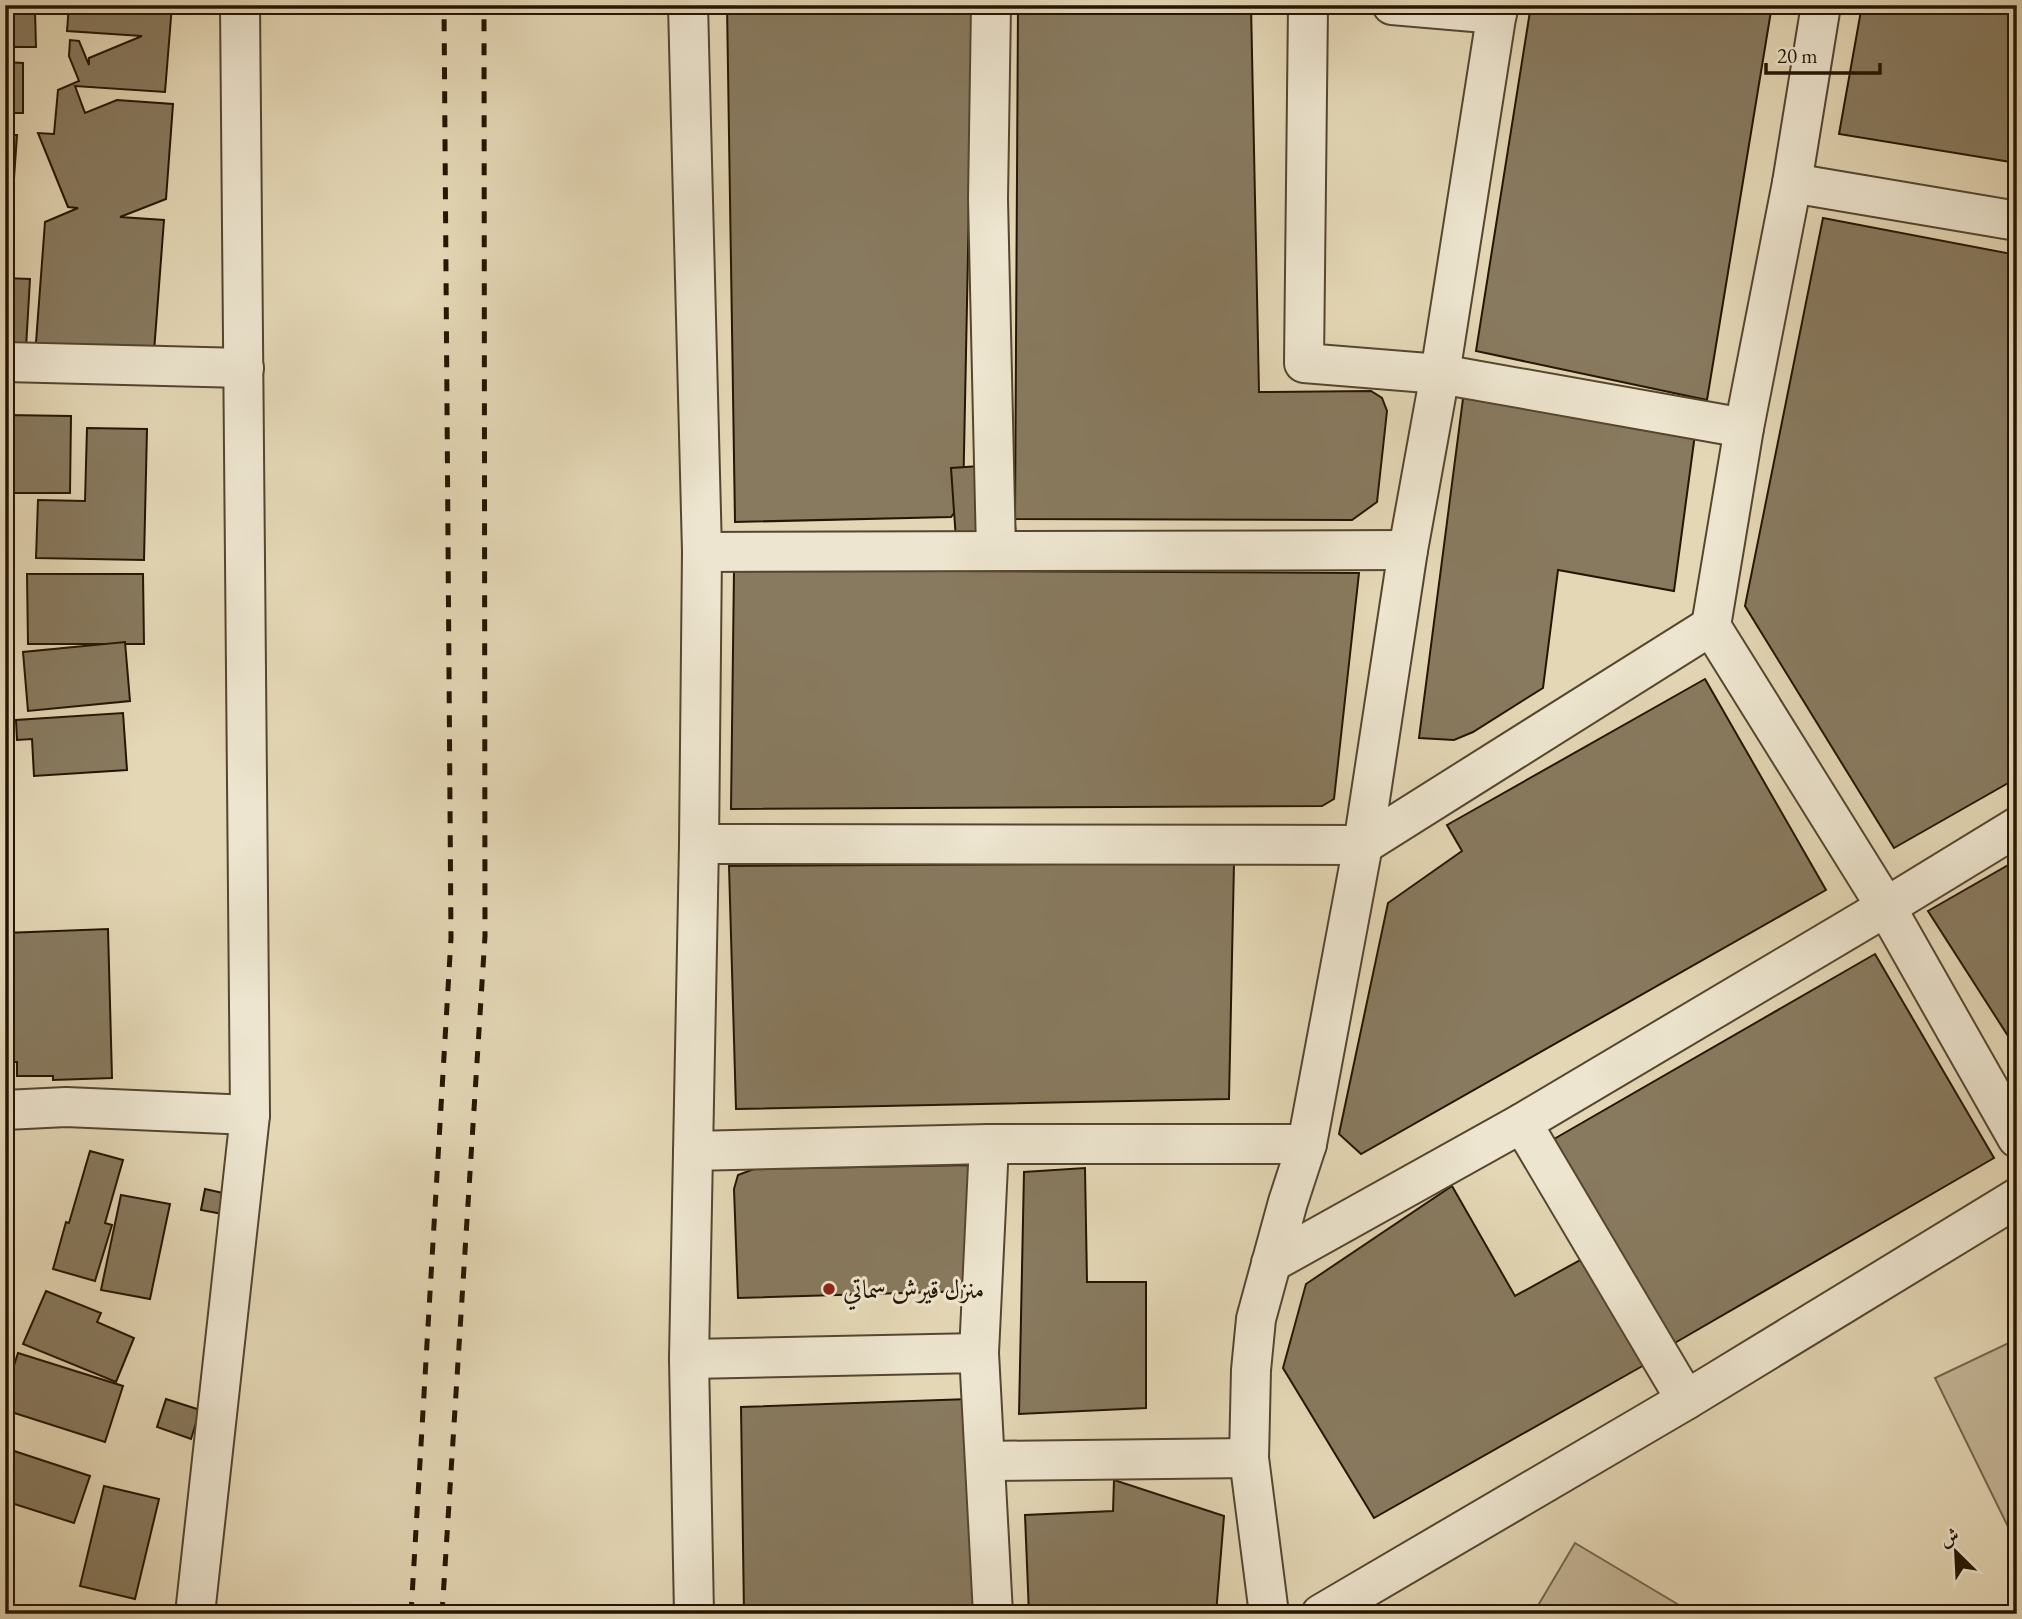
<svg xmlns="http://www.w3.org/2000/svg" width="2022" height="1619" font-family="'EB Garamond',Amiri,serif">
<rect width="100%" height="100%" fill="#e4d7b5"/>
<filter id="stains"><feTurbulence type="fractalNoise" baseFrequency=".00286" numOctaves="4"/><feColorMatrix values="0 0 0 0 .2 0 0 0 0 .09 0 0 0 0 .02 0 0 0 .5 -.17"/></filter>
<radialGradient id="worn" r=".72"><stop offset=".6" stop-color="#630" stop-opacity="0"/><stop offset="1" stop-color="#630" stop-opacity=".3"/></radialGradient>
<g fill="#c4b697" stroke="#74664c" stroke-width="2">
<path d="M2017 1339V1545L1935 1378Z"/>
<path d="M1575 1543 1694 1614H1533Z"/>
</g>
<g fill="#887a5f" stroke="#251502" stroke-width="2">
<path d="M5 5H10V11H35L36 47H5Z"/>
<path d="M69 5H172L165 92 75 86 85 113 117 100 173 104 166 199 120 217 164 220 153 365 35 356 45 222 78 208 68 207 38 133 54 134 58 90 79 81 69 56 70 40 79 41 89 65V58L142 36 67 31Z"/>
<path d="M727 5H973L963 502 951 517 735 522Z"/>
<path d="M1018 5H1251L1259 392 1371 391 1382 398 1387 411 1377 502 1352 520 1015 519Z"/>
<path d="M1531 5H1772L1707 400 1476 351Z"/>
<path d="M1862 5H2017V163L1839 134Z"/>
<path d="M5 62 23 63V113H5Z"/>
<path d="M5 135H17L13 193 5 192Z"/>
<path d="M1823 218 2017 255V502L2008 557 2017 573V778L1894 848 1745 606Z"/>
<path d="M5 278 30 279 26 348 5 347Z"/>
<path d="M1464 391 1695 434 1674 591 1558 570 1543 688 1473 732 1454 740 1419 738Z"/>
<path d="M5 415 71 416 70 493H5Z"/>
<path d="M87 428 147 429 144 560 36 558 38 500 85 501Z"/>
<path d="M1010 464 1017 549 957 554 951 468Z"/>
<path d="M734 570 1359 573 1334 799 1322 806 731 809Z"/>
<path d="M27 574H143L144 644H28Z"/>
<path d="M125 642 130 701 28 711 23 652Z"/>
<path d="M1705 679 1826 890 1361 1154 1339 1134 1388 903 1462 851 1447 825Z"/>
<path d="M123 713 127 770 34 776 32 739 17 740 16 720Z"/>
<path d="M2017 860V1050L1928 911Z"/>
<path d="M1234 863 1229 1099 736 1109 729 866Z"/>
<path d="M108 929 112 1078 53 1080V1076H17V1062H5V933Z"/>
<path d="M1875 954 1994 1158 1673 1344 1554 1139Z"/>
<path d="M90 1151 123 1160 105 1223 112 1225 95 1281 53 1269 66 1222 69 1223Z"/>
<path d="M971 1165 970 1291 738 1298 734 1189 738 1175 754 1169Z"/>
<path d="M1085 1168 1087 1282H1146V1408L1019 1414 1024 1172Z"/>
<path d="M1452 1186 1515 1296 1582 1259 1646 1364 1374 1518 1283 1368 1306 1284Z"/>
<path d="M205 1189 232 1195 228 1215 201 1210Z"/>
<path d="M121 1195 170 1204 150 1299 101 1290Z"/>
<path d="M46 1291 101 1313 97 1322 134 1338 116 1382 23 1344Z"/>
<path d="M18 1353 123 1386 105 1442 5 1410V1393Z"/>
<path d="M166 1399 200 1410 191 1439 157 1427Z"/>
<path d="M969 1399 976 1614H744L741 1407Z"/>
<path d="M5 1448 90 1476 74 1523 5 1501Z"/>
<path d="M1114 1480 1224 1516 1216 1614H1029L1025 1515 1113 1511Z"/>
<path d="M104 1486 159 1499 135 1599 80 1586Z"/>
</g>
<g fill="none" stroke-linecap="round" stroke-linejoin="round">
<g stroke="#55462f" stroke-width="42">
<g id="minor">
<path d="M688 5 702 552 699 844 689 1359 694 1614"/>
<path d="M991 5 988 199 996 551"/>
<path d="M1308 5 1304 363 1440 374 1744 428"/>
<path d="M1392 5 1497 14"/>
<path d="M1821 5 1792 183 1744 428 1711 626 1886 907 2017 1138"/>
<path d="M1792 183 2017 221"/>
<path d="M5 362 244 368"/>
<path d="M702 552 1408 550"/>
<path d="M699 844 1363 845 1711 626"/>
<path d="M5 1110 66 1107 250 1115"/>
<path d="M1522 1123 1686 1400"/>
<path d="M693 1151 989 1144H1307"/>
<path d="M1271 1263 1522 1123 1886 907 2017 827"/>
<path d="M979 1353 989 1144"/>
<path d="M689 1359 979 1353 993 1614"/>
<path d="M985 1461 1249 1458"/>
<path d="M195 1614 250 1115 240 5"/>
<path d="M1269 1614 1249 1458 1251 1370 1256 1319 1288 1202 1307 1144 1363 845 1408 550 1440 374 1498 5"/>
<path d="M1321 1614 1686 1400 2017 1198"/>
</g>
</g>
<use href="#minor" stroke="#ede5cf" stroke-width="38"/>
<g stroke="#251502" stroke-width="5" stroke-dasharray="12 12" stroke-linecap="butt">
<path d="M411 1614 451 938 444 5"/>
<path d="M442 1614 485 936 484 5"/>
</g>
</g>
<circle fill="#8f2418" stroke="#ede5cf" stroke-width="2.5" cx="829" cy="1289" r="7"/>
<g text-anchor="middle" stroke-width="6" stroke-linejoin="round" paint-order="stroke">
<g font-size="26" fill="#251502" stroke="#ede5cf" text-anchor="start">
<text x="843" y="1298">منزل قيرش سماتي</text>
</g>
</g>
<rect width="2022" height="1619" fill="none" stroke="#e4d7b5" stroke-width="28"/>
<rect x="7" y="7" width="2008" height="1605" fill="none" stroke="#251502" stroke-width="3.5"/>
<rect x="14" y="14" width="1994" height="1591" fill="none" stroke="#251502" stroke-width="2"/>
<g transform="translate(1956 1552) rotate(336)" stroke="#ede5cf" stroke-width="5" paint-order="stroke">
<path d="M0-5L12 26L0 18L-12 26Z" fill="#251502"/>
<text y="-10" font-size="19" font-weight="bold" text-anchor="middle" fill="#251502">ش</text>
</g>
<path d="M1766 63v10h114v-10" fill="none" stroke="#251502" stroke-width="3.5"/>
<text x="1777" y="63" font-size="21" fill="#251502" stroke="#ede5cf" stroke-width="5" paint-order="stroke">20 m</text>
<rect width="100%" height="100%" filter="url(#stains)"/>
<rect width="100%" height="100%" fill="url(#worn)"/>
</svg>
